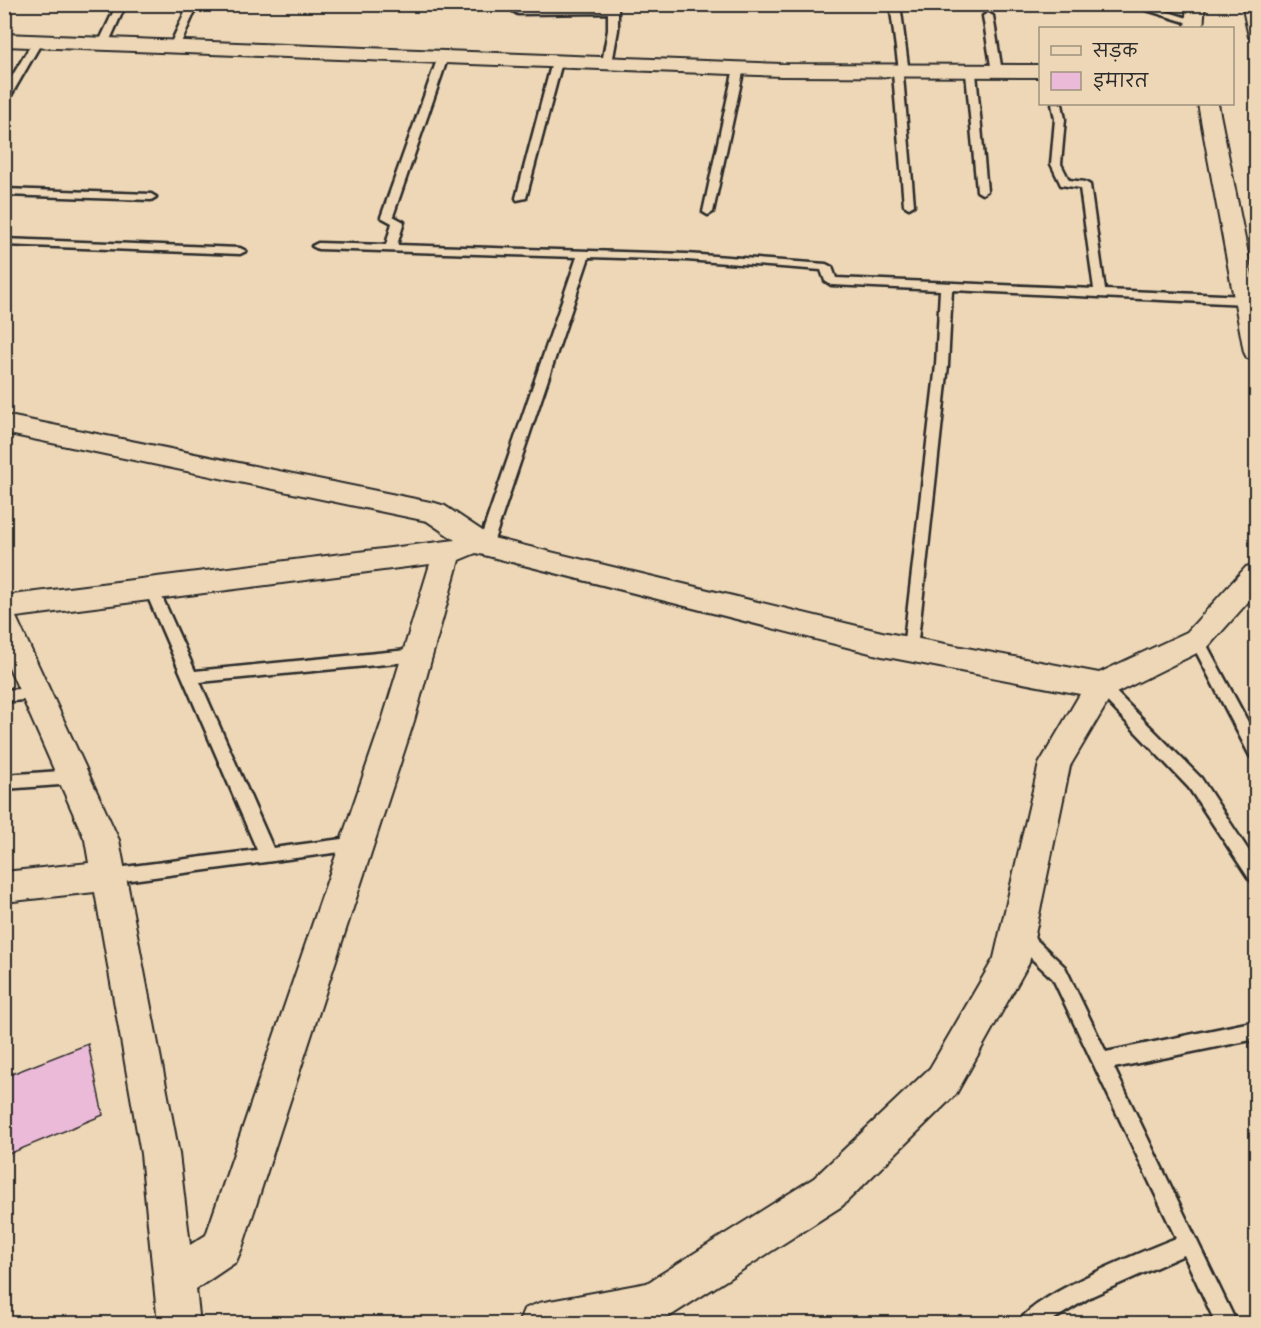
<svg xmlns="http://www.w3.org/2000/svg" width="1261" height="1328" font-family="'Architects Daughter','Playpen Sans Deva',sans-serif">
<rect width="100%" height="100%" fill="#edd7b6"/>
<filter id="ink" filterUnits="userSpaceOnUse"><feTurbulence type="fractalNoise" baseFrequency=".0167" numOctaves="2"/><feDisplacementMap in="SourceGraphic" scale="12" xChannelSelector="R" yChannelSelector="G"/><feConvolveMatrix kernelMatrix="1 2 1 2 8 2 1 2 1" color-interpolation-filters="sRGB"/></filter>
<g filter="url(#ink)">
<path fill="#ecbad9" stroke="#2b2b2b" stroke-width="1.5" d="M88 1044 103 1115 4 1156V1077Z"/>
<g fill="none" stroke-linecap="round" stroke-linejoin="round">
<g stroke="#2b2b2b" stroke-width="5">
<g id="service">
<path d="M4 4H12L4 13Z"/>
<path d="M117 4H126L109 42 101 44 99 42Z"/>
<path d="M189 4H198L180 45 172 47 170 45Z"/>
<path d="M608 4H618V30L612 63 607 66 602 63 608 30V13L518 14 513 11 518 8 608 7Z"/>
<path d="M890 4H900L909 73 903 76 914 205 909 208 904 205 893 73 899 70Z"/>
<path d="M1127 4H1143L1200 22 1195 25Z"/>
<path d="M988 13 993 16 1002 72 997 75 992 72 983 16Z"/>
<path d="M35 38 43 40 9 99 4 102V90Z"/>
<path d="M443 54 448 57 393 216 404 222 397 245 686 254 826 264 832 267 836 278 1094 289 1080 188 1061 185 1051 164 1055 119 1052 104H1062L1065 119 1061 164 1069 180 1085 182 1090 185 1105 290 1246 296 1252 300 1246 304 952 290 948 365 917 649 915 653H905L903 649 936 365 940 290 831 285 825 281 821 270 686 260 589 257 492 546 485 551 480 550 478 546 577 257 318 249 312 246 318 243 386 245 392 223 381 217 438 57Z"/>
<path d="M557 59 562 62 526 198 517 200 516 198 552 62Z"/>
<path d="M739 65 744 68 713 212 708 215 703 212 734 68Z"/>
<path d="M971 70 976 73 987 191 982 194 977 191 966 73Z"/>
<path d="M4 189 151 194 156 197 151 200 4 195Z"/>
<path d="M4 239 240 248 246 251 240 254 4 245Z"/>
<path d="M151 583 158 588 195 671 418 649 423 651 425 655 423 659 418 661 200 682 273 848 357 837 363 839 365 844 363 849 109 883 103 881 101 876 103 871 109 869 257 850 144 588Z"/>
<path d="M1197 634 1202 636 1256 737V757L1250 756 1190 640 1192 636Z"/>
<path d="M1101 680 1106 682 1201 778 1256 862V882L1250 880 1189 788 1096 690 1093 686 1096 682Z"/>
<path d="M37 688 42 690 45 694 42 698 4 702V690Z"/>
<path d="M74 770 80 772 82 777 80 782 74 784 4 789V775Z"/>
<path d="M1018 926 1024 928 1065 967 1106 1052 1256 1021V1039L1114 1068 1237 1324H1216L1184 1255 1092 1296 1046 1324H1018C1029 1296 1144 1251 1176 1238L1053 979 1012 940 1009 934 1012 928Z"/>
</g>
</g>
<g stroke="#2b2b2b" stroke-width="4">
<g id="minor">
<path d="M1187 4H1205L1203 28H1185Z"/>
<path d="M1242 4H1256V39L1249 37Z"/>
<path d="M4 34 781 64 1040 65V77L781 76 4 46Z"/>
<path d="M1198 104H1218L1256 294V360L1247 358 1244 352Z"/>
<path d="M4 415 435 503 445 506 493 538 882 632 1099 673 1187 632 1246 567 1256 564V593L1207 648 1112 695 1070 766 1029 963 956 1094 842 1206 667 1318 652 1324H518L524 1309 539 1303 647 1283 814 1178 930 1068 994 958 1039 764 1080 694 882 656 476 553 459 560 414 721 242 1248 236 1262 196 1289 200 1324H158L141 1154 95 892 4 902V872L89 863 85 840 4 656V596L455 540 427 521 4 433ZM430 564 382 721 206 1235 190 1245 179 1154 119 840 16 617Z"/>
</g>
</g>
<use href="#service" fill="#edd7b6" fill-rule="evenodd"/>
<use href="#minor" fill="#edd7b6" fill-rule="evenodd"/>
</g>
</g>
<rect width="1261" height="1328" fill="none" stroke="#edd7b6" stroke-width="24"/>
<rect x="12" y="12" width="1237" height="1304" fill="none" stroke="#2b2b2b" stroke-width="2" filter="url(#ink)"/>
<rect x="1039" y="27" width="195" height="78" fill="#edd7b6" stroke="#9f927e" stroke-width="1.5"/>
<rect x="1051" y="46" width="30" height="9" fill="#edd7b6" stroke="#9f927e" stroke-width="1.5"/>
<text x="1093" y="57" font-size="18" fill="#2b2b2b">सड़क</text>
<rect x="1051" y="72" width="30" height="18" fill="#ecbad9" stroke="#9f927e" stroke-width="1.5"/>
<text x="1093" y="87" font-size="18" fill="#2b2b2b">इमारत</text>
</svg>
